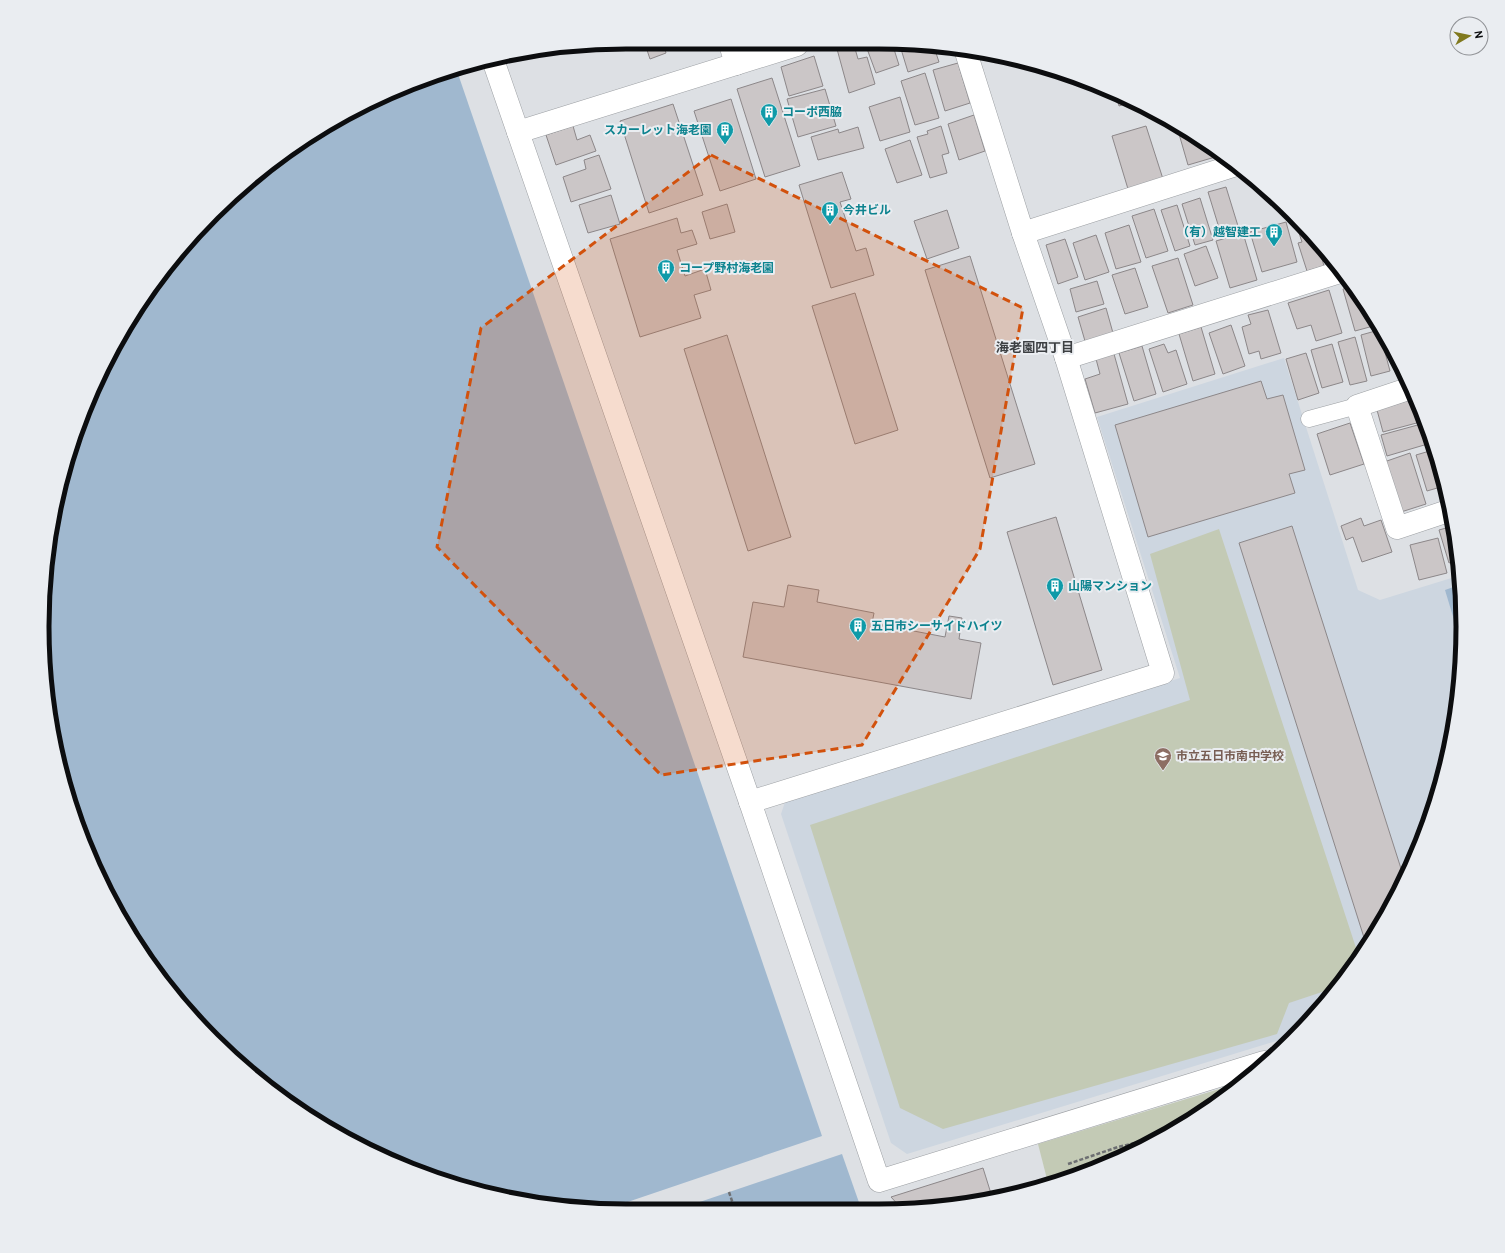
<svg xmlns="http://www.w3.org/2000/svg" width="1505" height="1253" font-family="Overpass,'Noto Sans JP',sans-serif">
<rect width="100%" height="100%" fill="#dde0e4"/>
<path fill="#cdd6e0" d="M1284 358 1358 590 1380 600 1458 576 1463 626 1452 740 1419 850 1365 951 1296 1035 907 1154 891 1143 781 814 785 802 1180 678 1097 417Z"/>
<g fill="#c3cab5">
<path d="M1219 529 1359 957 1334 988 1289 1003 1277 1034 943 1129 900 1108 810 825 1190 700 1150 554Z"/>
<path d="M1239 1083 1203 1112 1102 1166 1048 1183 1038 1144Z"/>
</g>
<g fill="#a0b8cf">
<path d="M456 68 822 1136 604 1210H588L439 1180 334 1133 241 1066 141 951 87 850 53 740 43 665V588L53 512 73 438 140 302 213 213 271 163 334 120 403 86Z"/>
<path d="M1459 585 1463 626 1461 643 1445 590Z"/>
<path d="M842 1154 862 1211 676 1210Z"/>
</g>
<g fill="#cbc6c7" stroke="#8c8789">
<path d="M637 42 663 43 666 53 650 59 645 44 638 46Z"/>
<path d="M850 45H854L858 59 867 57 875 84 849 93 837 49Z"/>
<path d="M866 46H893L899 65 876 73Z"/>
<path d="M909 46 934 47 939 62 908 72 901 49Z"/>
<path d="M814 56 823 86 789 96 781 67Z"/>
<path d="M958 63 970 103 945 111 933 70Z"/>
<path d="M925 73 939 118 915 125 901 81Z"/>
<path d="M772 78 800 166 765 177 737 89Z"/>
<path d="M825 89 836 126 798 137 787 99Z"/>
<path d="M1116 94 1134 101 1119 106Z"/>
<path d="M900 97 910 132 880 141 869 107Z"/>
<path d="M731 99 756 179 720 191 694 111Z"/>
<path d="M673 104 703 195 649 213 620 121Z"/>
<path d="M974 115 985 151 959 160 948 124Z"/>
<path d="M573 126 577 140 590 135 596 151 556 165 546 135Z"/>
<path d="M941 126 949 153 942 155 947 173 930 178 917 137 928 134 927 131Z"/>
<path d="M1146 126 1163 179 1128 189 1112 136Z"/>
<path d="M858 127 864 148 818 160 811 137 838 129 839 133Z"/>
<path d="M1177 127 1222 155 1188 165Z"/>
<path d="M910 140 922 175 897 183 885 149Z"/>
<path d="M599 155 611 189 571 202 563 177 586 169 584 160Z"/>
<path d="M842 172 851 199 840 202 856 251 866 248 874 275 831 288 799 185Z"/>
<path d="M1226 187 1238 226 1220 231 1208 192Z"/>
<path d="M611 195 620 224 588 233 579 205Z"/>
<path d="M1200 198 1213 240 1195 245 1182 204Z"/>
<path d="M727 204 735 232 710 239 702 212Z"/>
<path d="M1177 205 1190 246 1175 251 1161 210Z"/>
<path d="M1154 209 1168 251 1146 258 1132 216Z"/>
<path d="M947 210 959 248 927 259 914 221Z"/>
<path d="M677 218 681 233 692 230 697 244 677 250 685 276 705 269 711 290 694 295 701 318 640 337 610 239Z"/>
<path d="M1294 218 1318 245 1324 266 1307 271 1298 243 1302 242Z"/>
<path d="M1286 222 1297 262 1262 272 1250 232Z"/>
<path d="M1129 225 1141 262 1116 269 1105 233Z"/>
<path d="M1243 233 1257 280 1230 288 1216 241Z"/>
<path d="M1096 235 1109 272 1085 280 1073 243Z"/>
<path d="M1065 239 1078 277 1058 284 1046 245Z"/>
<path d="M1206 246 1218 278 1195 286 1184 254Z"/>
<path d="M970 256 1035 464 990 478 925 270Z"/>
<path d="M1178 258 1193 305 1168 313 1152 266Z"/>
<path d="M1135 268 1148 307 1125 314 1112 275Z"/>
<path d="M1097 281 1104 304 1076 312 1070 289Z"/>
<path d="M1352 287 1365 302 1377 325 1355 331 1343 289Z"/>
<path d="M1329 290 1342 333 1316 341 1311 325 1297 329 1288 303Z"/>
<path d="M855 293 898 430 855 444 812 306Z"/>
<path d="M1106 308 1113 333 1085 341 1078 317Z"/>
<path d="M1268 310 1281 353 1261 359 1259 351 1249 354 1242 327 1251 324 1248 315Z"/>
<path d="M1231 325 1245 366 1223 374 1209 333Z"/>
<path d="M1201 327 1215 374 1193 381 1179 334Z"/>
<path d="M1379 330 1390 371 1371 376 1361 335Z"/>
<path d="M727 335 791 537 748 551 684 349Z"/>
<path d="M1355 337 1367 381 1350 385 1338 342Z"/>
<path d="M1164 344 1168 353 1176 350 1187 384 1163 392 1149 349Z"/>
<path d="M1332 344 1343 382 1322 388 1311 350Z"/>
<path d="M1142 346 1156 394 1134 401 1119 353Z"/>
<path d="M1391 351 1402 372 1397 374Z"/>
<path d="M1306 353 1319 393 1298 400 1286 359Z"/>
<path d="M1114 354 1128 404 1095 413 1085 379 1100 374 1096 359Z"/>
<path d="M1261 381 1267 399 1283 395 1305 470 1289 474 1295 493 1148 537 1115 425Z"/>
<path d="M1416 398 1424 421 1383 432 1377 410Z"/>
<path d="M1350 423 1364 464 1330 475 1317 434Z"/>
<path d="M1425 423 1431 443 1387 456 1381 435Z"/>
<path d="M1433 450 1444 486 1427 491 1416 455Z"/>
<path d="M1410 453 1426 504 1401 512 1384 462Z"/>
<path d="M1056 517 1102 670 1053 685 1007 532Z"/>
<path d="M1361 518 1364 526 1381 520 1392 552 1362 562 1353 537 1346 540 1341 526Z"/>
<path d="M1292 526 1404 878 1367 947 1239 543Z"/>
<path d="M1453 526 1457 569H1456L1454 561 1449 563 1439 530Z"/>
<path d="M1438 538 1447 573 1419 580 1410 545Z"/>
<path d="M788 585 819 590 817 602 874 613 872 623 945 637 949 616 962 618 959 639 981 643 971 699 743 657 753 602 784 607Z"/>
<path d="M983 1168 993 1200 902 1209 891 1197Z"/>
</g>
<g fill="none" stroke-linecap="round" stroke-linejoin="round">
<g stroke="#9da0a4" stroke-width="17">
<path id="lane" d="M1309 419 1357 406"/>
</g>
<g stroke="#9da0a4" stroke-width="23">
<g id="street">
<path d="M730 44 736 64"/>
<path d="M493 60 750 802 879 1181 1264 1062"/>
<path d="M518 132 797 45"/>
<path d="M1023 233 1236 165"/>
<path d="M1066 358 1340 272"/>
<path d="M1411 388 1357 406 1397 528 1451 510"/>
<path d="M750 802 1163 673 1066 358 1023 233 965 49"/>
</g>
</g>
<g stroke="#6d6f72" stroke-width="2.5" stroke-dasharray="4 2" stroke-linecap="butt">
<path d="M1068 1164 1118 1147 1156 1138"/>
<path d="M729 1192 735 1210"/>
</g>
<use href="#lane" stroke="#fff" stroke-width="16"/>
<use href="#street" stroke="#fff" stroke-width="22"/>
</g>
<path fill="#d2510c" fill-opacity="0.2" stroke="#d2510c" stroke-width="3" stroke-dasharray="8 5" stroke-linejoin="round" d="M711 155 1023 308 980 549 862 745 661 775 437 547 481 328Z"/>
<defs>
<g id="building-pin" transform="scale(0.9)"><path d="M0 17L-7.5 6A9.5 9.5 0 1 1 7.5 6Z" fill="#0f9aa8" stroke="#eaedf1"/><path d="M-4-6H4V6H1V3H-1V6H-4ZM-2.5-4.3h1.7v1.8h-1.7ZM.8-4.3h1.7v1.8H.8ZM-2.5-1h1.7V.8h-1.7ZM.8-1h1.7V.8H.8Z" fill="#fff"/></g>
<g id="school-pin" transform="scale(0.9)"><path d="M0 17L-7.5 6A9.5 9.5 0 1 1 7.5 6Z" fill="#8d6e63" stroke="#eaedf1"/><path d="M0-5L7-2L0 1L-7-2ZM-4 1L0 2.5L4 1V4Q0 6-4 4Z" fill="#fff"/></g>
</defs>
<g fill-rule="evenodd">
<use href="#building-pin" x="769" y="112"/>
<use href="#building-pin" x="725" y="130"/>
<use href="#building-pin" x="830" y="210"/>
<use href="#building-pin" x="1274" y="232"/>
<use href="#building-pin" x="666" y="268"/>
<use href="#building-pin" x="1055" y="586"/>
<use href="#building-pin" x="858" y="626"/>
<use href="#school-pin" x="1163" y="756"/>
</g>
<g text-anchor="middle" stroke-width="4" stroke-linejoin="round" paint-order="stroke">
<g font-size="12" font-weight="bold" fill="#0d838f" stroke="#eaedf1" text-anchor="start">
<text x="782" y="116">コーポ西脇</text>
<text x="712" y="134" text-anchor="end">スカーレット海老園</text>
<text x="843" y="214">今井ビル</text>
<text x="1261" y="236" text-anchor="end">（有）越智建工</text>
<text x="679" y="272">コープ野村海老園</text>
<text x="1068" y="590">山陽マンション</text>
<text x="871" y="630">五日市シーサイドハイツ</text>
</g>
<g font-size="12" font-weight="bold" fill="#785e54" stroke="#eaedf1" text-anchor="start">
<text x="1176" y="760">市立五日市南中学校</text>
</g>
<g font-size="13" font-weight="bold" fill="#3c3f42" stroke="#eaedf1">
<text x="1035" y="352">海老園四丁目</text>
</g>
</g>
<path d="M0 0H1505V1253H0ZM626 49H879A577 577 0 0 1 1456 626V627A577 577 0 0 1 879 1204H626A577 577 0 0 1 49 627V626A577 577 0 0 1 626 49Z" fill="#eaedf1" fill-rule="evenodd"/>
<path fill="none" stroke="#0c0d0f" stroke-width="5" d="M626 49H879A577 577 0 0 1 1456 626V627A577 577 0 0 1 879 1204H626A577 577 0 0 1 49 627V626A577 577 0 0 1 626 49Z"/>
<g transform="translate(1469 36) rotate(81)"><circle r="19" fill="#eaedf1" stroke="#919397"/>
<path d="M0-3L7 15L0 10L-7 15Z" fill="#80791e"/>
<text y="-6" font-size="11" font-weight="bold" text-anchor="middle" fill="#0c0d0f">N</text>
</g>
</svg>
